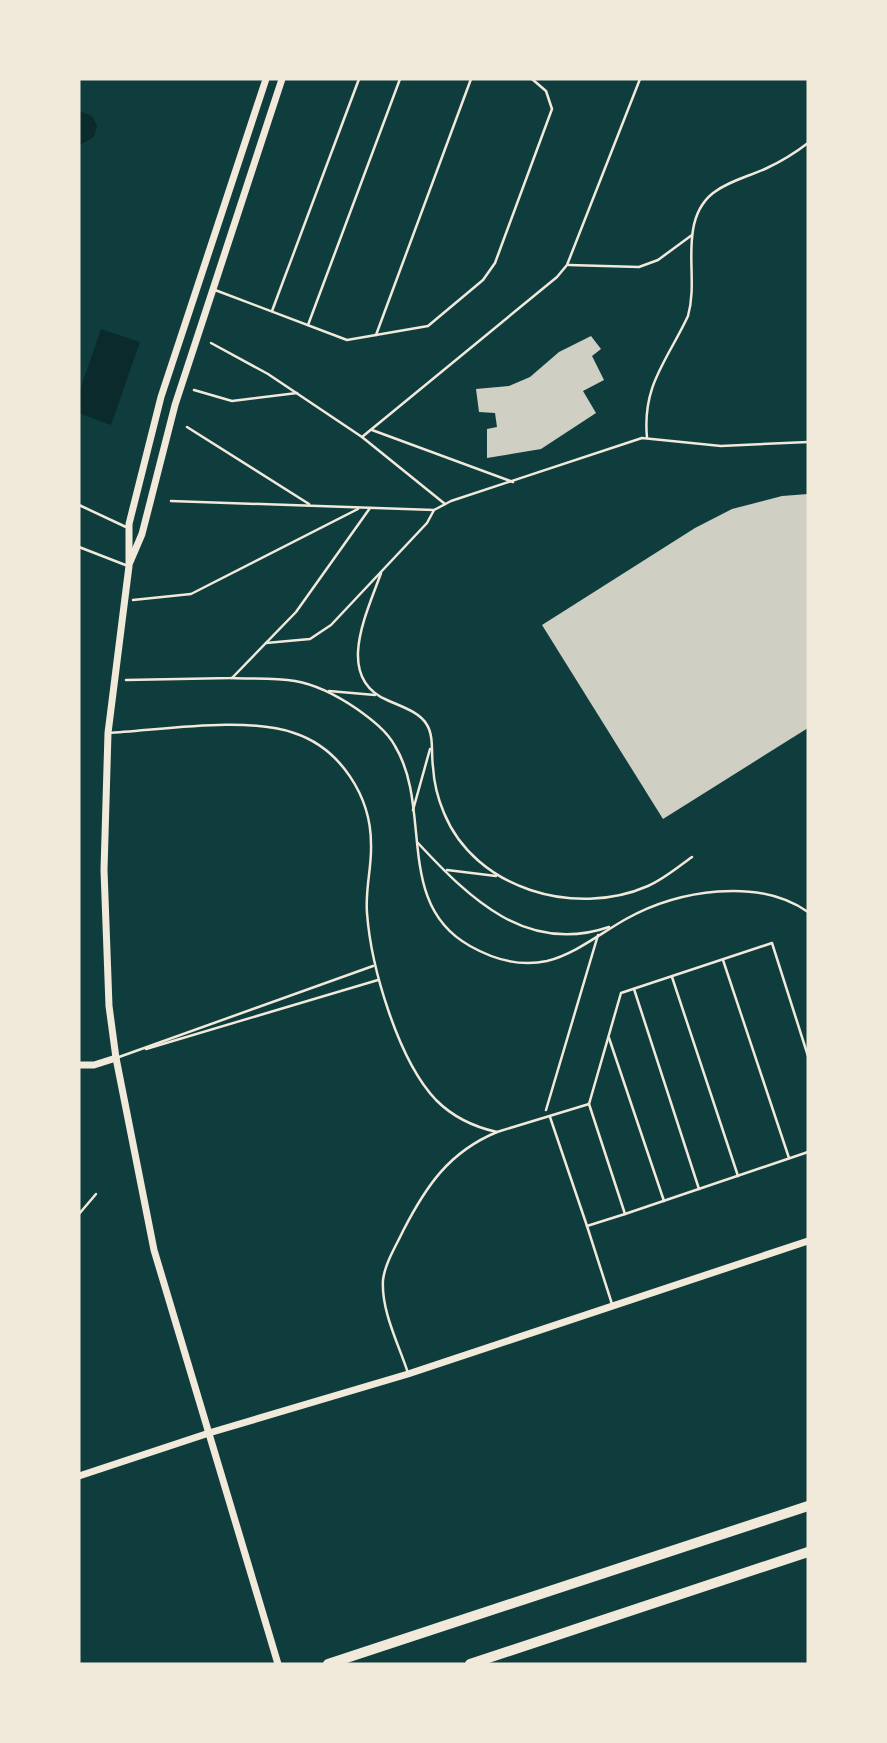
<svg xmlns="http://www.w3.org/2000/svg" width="887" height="1743" font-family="'Work Sans',sans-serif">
<rect width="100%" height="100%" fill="#0f3d3e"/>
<g fill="#0a2a2b">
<path d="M79 111 92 116 97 126 94 137 80 145Z"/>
<path d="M101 329 140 342 111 425 79 413V393Z"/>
</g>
<g fill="#cfcfc3">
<path d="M591 336 601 349 592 356 604 380 583 391 596 413 541 449 487 458V429L497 427 495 413 479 412 476 389 509 386 530 377 559 352Z"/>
<path d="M808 494V728L663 819 542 625 695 528 732 509 782 496Z"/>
</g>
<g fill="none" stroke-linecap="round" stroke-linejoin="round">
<g stroke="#f1e9da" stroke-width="2.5">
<path d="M569 265 639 267 658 260 692 235"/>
<path d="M211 343 268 374 362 437 557 277 567 265 640 79"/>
<path d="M194 390 232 401 297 393"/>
<path d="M187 427 309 504"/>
<path d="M372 430 513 482"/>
<path d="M362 437 445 504"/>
<path d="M647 438C642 385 667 361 688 316 696 287 688 259 693 230 700 186 734 183 767 168 782 161 795 153 808 143"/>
<path d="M171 501 434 510"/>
<path d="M381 573C367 613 334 677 387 700 400 706 420 712 427 725 434 736 431 754 433 767 434 783 438 799 444 813 475 889 575 918 648 886 664 879 678 867 692 857"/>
<path d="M133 600 191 594 358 509"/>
<path d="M266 643 310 639 331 625 427 523 434 510 451 501 642 438 721 446 808 442"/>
<path d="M231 678C252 679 274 678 295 681 318 685 338 696 357 709 371 719 387 731 395 746 433 809 394 904 470 946 493 959 520 967 547 961 575 954 601 933 626 919 678 890 758 877 808 912"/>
<path d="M126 680 232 678 296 612 370 508"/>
<path d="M329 691 375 695"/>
<path d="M413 810 430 749"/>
<path d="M418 843C470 899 527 955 609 927"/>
<path d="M447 870 496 876"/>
<path d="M546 1110 598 935"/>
<path d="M79 1214 96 1194"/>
</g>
<g stroke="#f1e9da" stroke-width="2.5">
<path d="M215 290 347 340 428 326 483 280 495 263 552 109 546 91 532 79"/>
<path d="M272 311 359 79"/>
<path d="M308 325 400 79"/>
<path d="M376 335 471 79"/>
<path d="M79 505 126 527"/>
<path d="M79 547 128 566"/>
<path d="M108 733C161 730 246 716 294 733 340 748 371 796 371 844 372 867 365 889 367 913 371 967 398 1060 436 1100 453 1117 474 1127 497 1132L589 1104 625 1214 587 1226 612 1304"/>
<path d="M723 960 789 1158"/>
<path d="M672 977 738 1176"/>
<path d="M634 989 699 1189"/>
<path d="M609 1038 664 1201"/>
<path d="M146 1049 378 980"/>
<path d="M119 1057 373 966"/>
<path d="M589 1104 621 993 772 943 808 1056"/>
<path d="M550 1117 587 1226"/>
<path d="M625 1214 808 1152"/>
<path d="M408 1373C399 1345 381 1311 383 1280 385 1263 396 1246 403 1231 426 1186 449 1152 497 1132"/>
</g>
<g stroke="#f1e9da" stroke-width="7">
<path d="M266 79 161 397 129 524V566L108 733 104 870 109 1006 116 1058 154 1250 278 1664"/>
<path d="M130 562 142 534 175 405 282 79"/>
<path d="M79 1065H94L116 1058"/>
<path d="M79 1476 209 1433 408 1374 808 1241"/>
</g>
<g stroke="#f1e9da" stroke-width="10">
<path d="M328 1664 808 1506"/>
<path d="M470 1664 808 1552"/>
</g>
</g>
<rect width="887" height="1743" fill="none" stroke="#f1e9da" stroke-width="161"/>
</svg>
